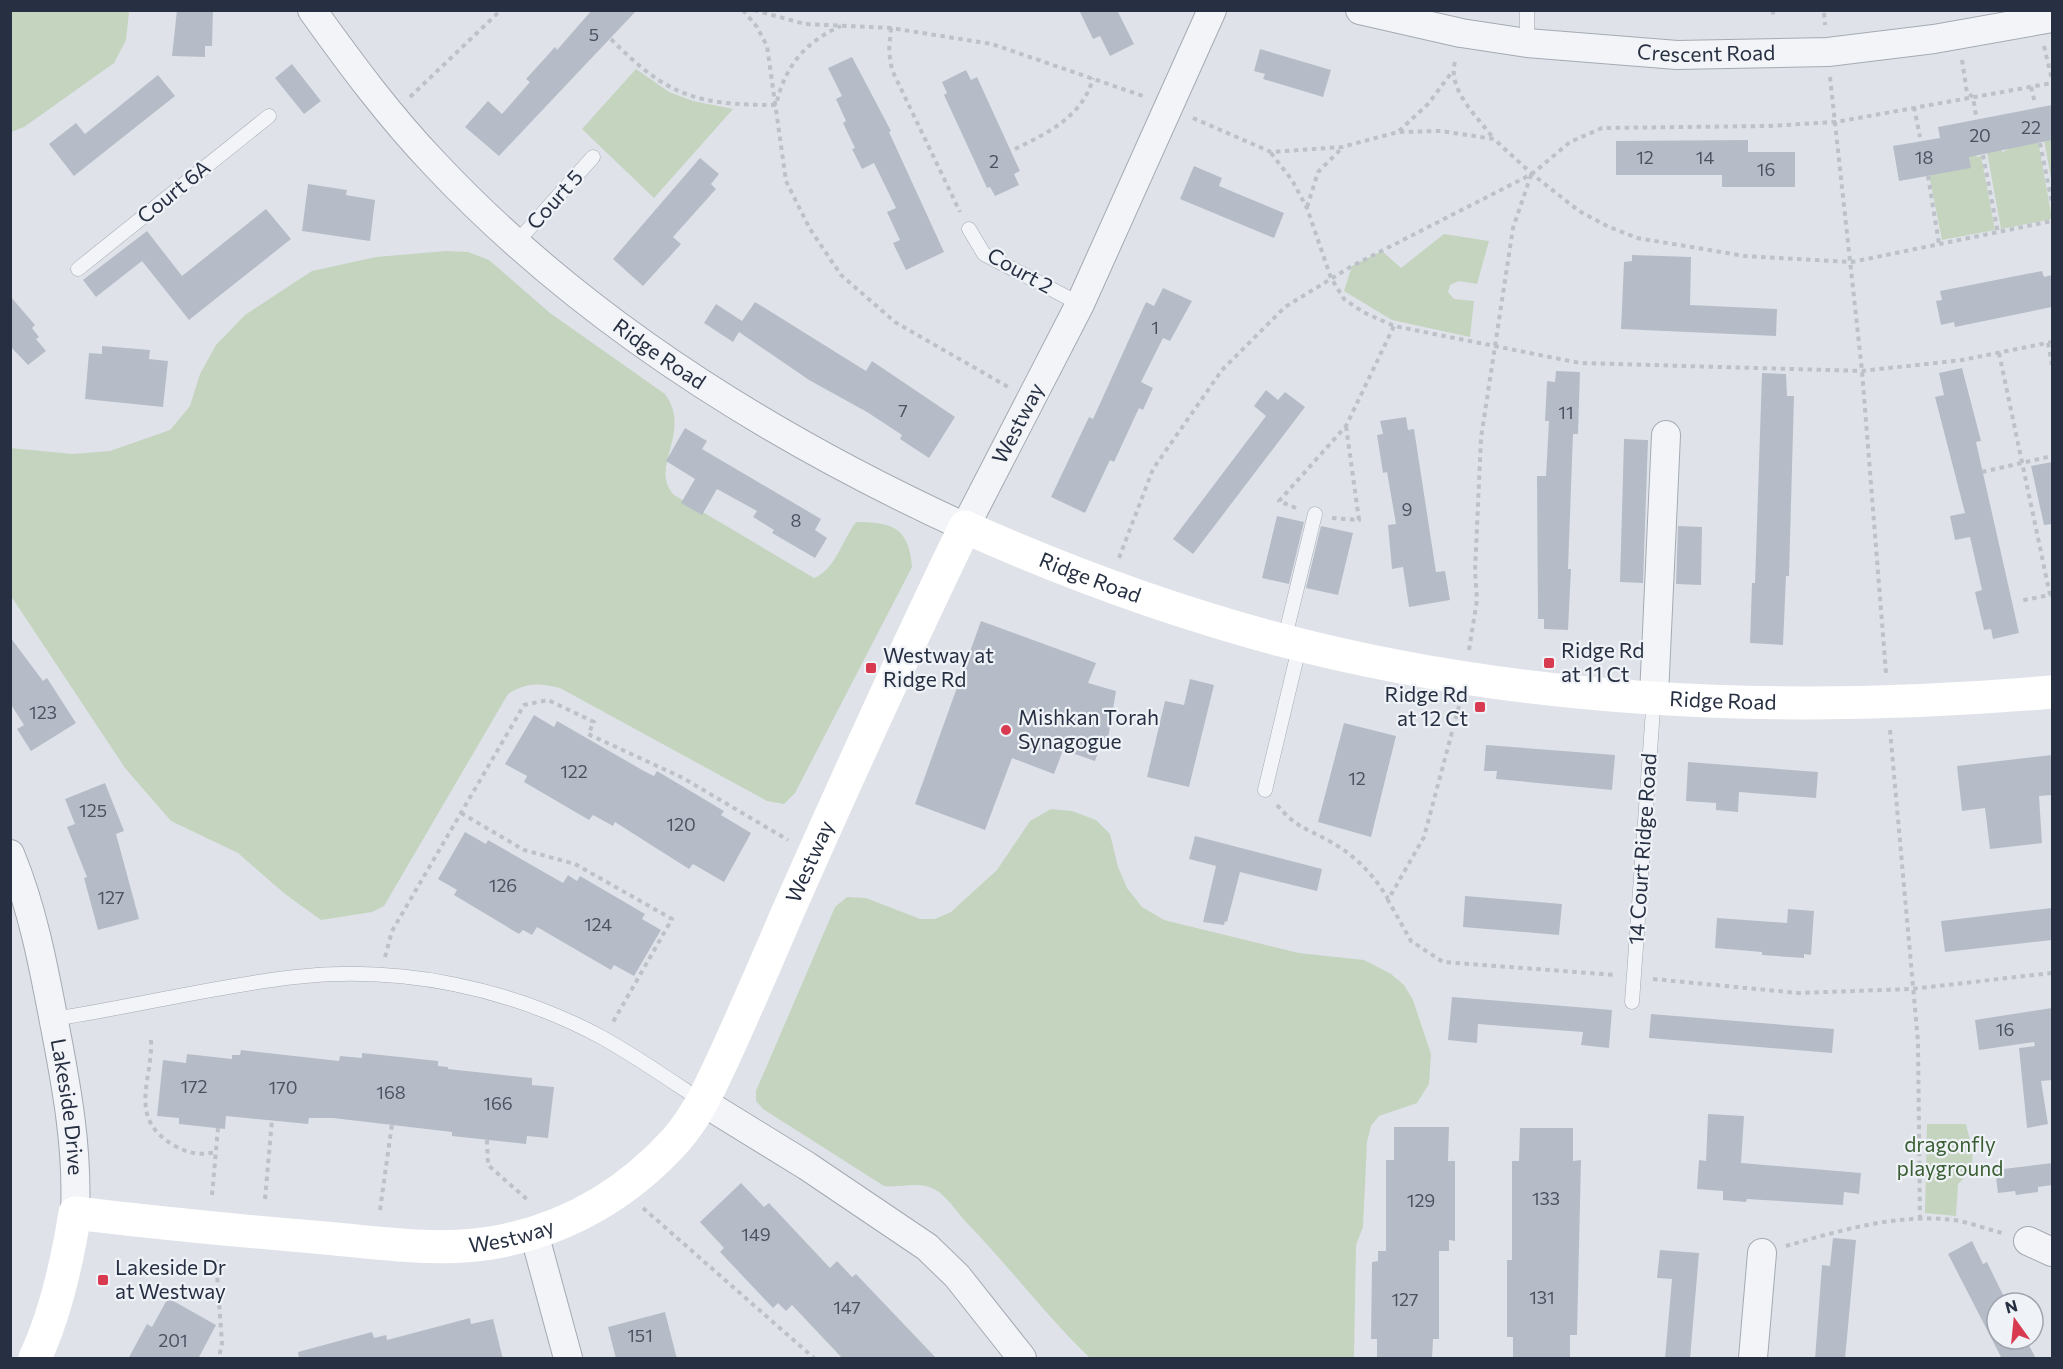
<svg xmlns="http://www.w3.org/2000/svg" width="2063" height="1369" font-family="Commissioner,sans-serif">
<rect width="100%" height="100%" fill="#dfe3e9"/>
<g fill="#c4d4bf">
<path d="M11 10 129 12 126 40 114 63 24 127 11 132Z"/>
<path d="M636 69 669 92 693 101 733 109 654 198 582 129Z"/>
<path d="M2052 139V184L2044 140Z"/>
<path d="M2038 141 2052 219 2001 229 1987 152 1999 149 2003 152 2010 148Z"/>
<path d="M1976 154 1977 157 1981 156 1995 230 1942 240 1929 174 1970 165 1969 155Z"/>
<path d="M1444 234 1489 241 1477 284 1459 281 1450 285 1448 292 1454 299 1474 301 1470 337 1392 320 1344 291 1352 266 1382 251 1401 268Z"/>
<path d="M446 251 468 252 489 260 550 313 665 394C693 433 648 467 674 495L814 578C834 571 842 541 856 522 892 522 909 527 912 567L795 793 784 804 767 801 560 688C539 683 527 682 508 694L384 906 372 912 321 920 285 894 238 853 171 821 125 768 11 596 10 448 73 454 110 451 170 430 190 406 200 374 216 345 245 315 312 271 376 257Z"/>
<path d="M1051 809 1072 811 1096 820 1110 834 1118 867 1127 888 1142 907 1164 920 1299 953 1364 960 1391 974 1404 985 1413 1000 1431 1054 1429 1084 1417 1103 1379 1116 1371 1126 1367 1142 1363 1227 1356 1245 1354 1358H1090C1046 1316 1009 1266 966 1222 957 1212 946 1195 934 1189 919 1181 900 1188 884 1186L763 1109 756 1101V1091L835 907 847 897 866 898 920 919H935L951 912 997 870 1030 821Z"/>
<path d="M1927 1124H1966C1972 1150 1980 1164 1958 1184L1956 1216 1925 1213Z"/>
</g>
<g fill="#b6bcc7">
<path d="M177 10H213L212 46H205V57L172 56Z"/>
<path d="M592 10H637L499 156 465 127 488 101 502 114 530 82 526 79 555 47 557 50Z"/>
<path d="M1079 10H1117L1134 44 1110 56 1100 36 1093 39Z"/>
<path d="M1260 49 1331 70 1323 97 1263 79 1265 74 1254 71Z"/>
<path d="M852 57 891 131 889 132 944 252 906 270 893 243 900 240 887 212 896 208 874 163 862 169 852 149 855 148 843 123 846 121 836 99 842 96 828 68Z"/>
<path d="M292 64 321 101 304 114 275 78Z"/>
<path d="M966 70 971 80 977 77 1020 171 1014 174 1019 185 995 196 990 187 987 188 944 95 947 93 942 82Z"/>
<path d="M158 75 175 96 74 176 49 144 76 123 85 134Z"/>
<path d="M2052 105V140L1969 157 1971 168 1899 181 1893 146 1940 138 1938 127Z"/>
<path d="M1748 140V152H1795V187H1722V175H1616V141Z"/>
<path d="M700 158 719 174 711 184 716 189 673 237 681 244 643 286 613 259Z"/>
<path d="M1194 166 1222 178 1219 186 1284 213 1274 238 1180 199Z"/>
<path d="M308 184 347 190 346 195 375 200 370 241 302 231Z"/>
<path d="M266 209 291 239 189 320 142 261 96 297 83 280 147 231 182 276Z"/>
<path d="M1632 255 1691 257 1690 305 1777 309 1776 336 1621 329 1624 262 1632 261Z"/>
<path d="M2042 271 2044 277 2052 275V307L1955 327 1954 322 1941 325 1936 301 1942 300 1940 291Z"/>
<path d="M1163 288 1192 301 1170 341 1163 338 1141 382 1153 388 1143 410 1139 408 1114 462 1110 460 1085 513 1051 497 1089 417 1093 419 1146 302 1154 306Z"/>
<path d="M10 296 35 325 32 328 39 337 36 339 46 351 28 365 10 346Z"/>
<path d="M755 302 866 371 872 361 955 417 929 458 900 439 902 435 867 412 809 380 739 332 733 342 704 323 716 304 742 321Z"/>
<path d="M102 346 150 350 149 359 168 361 163 407 85 399 89 353 102 354Z"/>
<path d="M1962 368 1981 441 1976 442 2019 633 1993 639 1991 629 1984 630 1975 592 1982 590 1970 537 1955 540 1950 516 1965 513 1935 397 1944 395 1939 373Z"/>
<path d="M1556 371 1580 372 1578 434H1573L1568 569H1571L1568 630 1544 629V619H1538L1537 476H1546L1549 421H1545L1547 381 1555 382Z"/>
<path d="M1762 373 1786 374 1787 396H1794L1789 576H1786L1783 645 1750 643 1752 583H1755Z"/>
<path d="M1266 390 1278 400 1285 392 1305 407 1193 554 1173 539 1266 416 1254 406Z"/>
<path d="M1406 417 1408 430 1414 429 1436 572 1445 571 1450 600 1409 607 1403 567 1392 569 1388 525 1396 524 1387 472 1383 473 1377 435 1383 434 1380 421Z"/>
<path d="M685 428 707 441 702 449 821 519 815 530 827 538 815 558 772 533 774 530 753 517 757 511 717 489 702 515 681 503 695 479 666 461Z"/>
<path d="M1624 439 1648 440 1643 583 1620 582Z"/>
<path d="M2052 462V524L2044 525 2031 466Z"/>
<path d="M1277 516 1304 522 1289 584 1262 578Z"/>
<path d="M1321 526 1353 533 1338 595 1306 588Z"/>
<path d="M1678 526 1702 527 1701 585 1676 584Z"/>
<path d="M981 621 1096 663 1088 683 1116 691 1108 739 1103 738 1095 761 1063 750 1054 774 1012 758 985 830 915 804Z"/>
<path d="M10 637 43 681 47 678 76 723 31 751 17 729 24 725 10 703Z"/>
<path d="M1190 679 1214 685 1189 787 1147 777 1165 701 1184 705Z"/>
<path d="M534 715 554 727 557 721 644 771 654 776 657 771 724 811 721 815 751 833 724 882 693 864 689 869 615 822 613 826 593 815 589 820 524 782 527 776 505 764Z"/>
<path d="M1344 723 1396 736 1371 837 1318 822Z"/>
<path d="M1486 745 1615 755 1612 790 1496 779 1497 771H1484Z"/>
<path d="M2052 755V795L2039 796 2042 843 1990 849 1985 808 1962 811 1957 766Z"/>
<path d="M1688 762 1818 772 1816 798 1739 792 1738 812 1716 810V803L1686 801Z"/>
<path d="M105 783 124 831 116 834 139 919 98 930 84 878 87 877 67 827 75 824 65 799Z"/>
<path d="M465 832 486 844 488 840 563 883 568 875 577 881 580 876 645 914 642 919 661 930 634 976 614 965 611 970 537 927 532 935 523 930 519 934 454 895 457 890 438 879Z"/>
<path d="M1195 836 1322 869 1317 891 1240 872 1227 922 1225 921 1224 925 1203 922 1216 866 1189 859Z"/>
<path d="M1465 896 1562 904 1559 935 1463 927Z"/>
<path d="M2052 908V940L1945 952 1941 921Z"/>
<path d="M1788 909 1814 911 1811 955 1804 954V958L1762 955V952L1715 948 1717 918 1787 923Z"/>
<path d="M1452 997 1612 1010 1609 1048 1581 1045 1583 1032 1478 1024 1477 1043 1448 1040Z"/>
<path d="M2052 1008V1080L2041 1081 2048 1124 2027 1128 2019 1048 2035 1046 2034 1042 1979 1050 1975 1020Z"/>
<path d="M1651 1014 1834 1029 1832 1053 1649 1038Z"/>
<path d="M241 1050 339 1061 340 1056 362 1058V1053L438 1061V1066L448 1067V1069L532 1078V1085L554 1087 548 1138 527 1136 526 1144 452 1136V1132L333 1118H309L308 1124 226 1116 225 1129 179 1124V1118L157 1116 163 1060 186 1063 187 1054 232 1059V1055H240Z"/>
<path d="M1708 1114 1744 1116 1741 1163 1861 1173 1859 1194 1844 1192 1843 1205 1747 1199 1746 1202 1723 1200V1191L1697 1189 1699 1160 1706 1161Z"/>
<path d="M1394 1127H1449L1448 1161H1455V1241L1449 1240V1251H1439V1339H1433L1432 1359H1377V1339H1371L1372 1262 1378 1261V1251H1386V1160H1394Z"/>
<path d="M1520 1128H1573V1161L1581 1160 1577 1335H1570V1358L1513 1357V1337H1507V1260H1512V1161H1519Z"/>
<path d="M2052 1163V1185L2038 1187V1192L2016 1195 2015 1191 1998 1193 1995 1170Z"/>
<path d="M741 1183 764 1207 769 1203 830 1268 837 1261 852 1277 856 1274 937 1359H843L792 1305 786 1311 778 1303 773 1308 720 1252 724 1248 700 1222Z"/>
<path d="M1833 1238 1856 1240 1845 1359H1815L1822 1265 1830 1266Z"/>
<path d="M1972 1241 1983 1264 1987 1262 2007 1303H1997V1339H2026L2036 1359H2002L1948 1254Z"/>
<path d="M1660 1250 1699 1253 1690 1359H1665L1672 1279 1657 1278Z"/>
<path d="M168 1298 216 1325 198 1359H128L147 1324 152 1327Z"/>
<path d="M665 1312 677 1359H616L608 1327Z"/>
<path d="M470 1318 471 1324 493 1319 503 1359H299L298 1352 372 1332 374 1338 386 1335 387 1340Z"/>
</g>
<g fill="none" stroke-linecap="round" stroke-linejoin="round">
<g stroke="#a4aab4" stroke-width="15">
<g id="lane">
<path d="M1527 10V43"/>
<path d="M969 229 984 254 1080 304"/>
<path d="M516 243 593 157"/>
<path d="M78 269 269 116"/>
<path d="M1284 641 1315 514"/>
<path d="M1265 790 1300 644"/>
<path d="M1632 1002 1654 696"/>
<path d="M53 1019C134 1007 214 986 295 977 400 965 511 988 603 1038 637 1057 670 1080 703 1102"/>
</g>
</g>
<g stroke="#a4aab4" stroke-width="30">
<g id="street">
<path id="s1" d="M312 10C350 63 389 116 434 163 581 320 771 438 965 527L1080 304 1212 10"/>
<path id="s2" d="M1360 10 1461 33 1527 43 1677 55 1828 52 1934 39 2052 18"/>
<path d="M1654 696 1666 435"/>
<path id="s3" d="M10 854C33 909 44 969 55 1027 67 1089 78 1150 75 1213"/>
<path d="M703 1102 807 1166 927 1247 957 1276 1022 1358"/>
<path d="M534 1233 568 1358"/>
<path d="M2028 1241 2052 1252"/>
<path d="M1753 1358 1762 1253"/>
</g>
</g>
<g stroke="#bdc1c8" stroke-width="4" stroke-dasharray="4.5 4.5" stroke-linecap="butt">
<path d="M743 10 757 27 767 46 786 181 810 229 841 275 895 322 1008 387"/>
<path d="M754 10 805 24 891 28 992 44 1143 96"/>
<path d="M1773 10V16"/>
<path d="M1824 13 1825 25"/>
<path d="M891 28 889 52 892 70 960 212"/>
<path d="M611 39C667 96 696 105 776 105 785 66 805 42 841 26"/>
<path d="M2044 46 2052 80"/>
<path d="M1962 60 1967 93 1973 97 1976 116"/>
<path d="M1455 62C1447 90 1478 117 1493 138"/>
<path d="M1830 77 1862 371 1886 673"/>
<path d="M2031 87 2035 103"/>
<path d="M410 97 501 10"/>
<path d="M1914 107 1920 137"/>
<path d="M1193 118 1271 152 1342 147 1398 132 1441 131 1494 139 1532 174 1579 211 1607 226 1637 238 1745 256 1852 262 2052 221"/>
<path d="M1399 131 1428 104 1452 72"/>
<path d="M2040 143 2052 203"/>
<path d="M1015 149C1048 133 1083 116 1093 78"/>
<path d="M1271 153 1292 180 1307 208 1331 278 1344 299 1363 312 1394 326 1580 363 1862 371 1962 360 2052 342"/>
<path d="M1983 155 1998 233"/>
<path d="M1928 176 1939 244"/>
<path d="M1307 207 1318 172 1342 148"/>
<path d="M2048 343 2052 365"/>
<path d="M1999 353 2050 595 2019 601"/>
<path d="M1982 472 2052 456"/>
<path d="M1296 508 1279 501 1346 426 1394 326"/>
<path d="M1332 518 1359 520 1346 426"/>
<path d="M1119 558 1153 469 1222 370 1285 307 1352 266 1532 174 1570 142 1602 128 1768 126 1836 122 2052 83"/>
<path d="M1469 650 1477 600 1475 571 1481 438 1513 228 1531 175"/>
<path d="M1459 706 1424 837 1388 900 1411 941 1443 962 1616 975"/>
<path d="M1890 730 1918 1042 1920 1219"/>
<path d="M1277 805C1297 828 1304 827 1329 841 1354 854 1374 875 1388 899"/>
<path d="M461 813 524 850 575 864 672 919 613 1022"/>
<path d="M385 957 392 931 524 705 548 700 594 722 588 734 683 778 788 840"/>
<path d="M1653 979 1798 993 1911 989 2052 973"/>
<path d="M151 1040C153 1081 126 1118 175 1146 188 1153 200 1156 215 1152"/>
<path d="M487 1140 488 1165 530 1202"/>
<path d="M212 1195 218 1128"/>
<path d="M265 1199 272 1120"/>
<path d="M643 1208 814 1358"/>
<path d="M380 1210 392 1124"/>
<path d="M1786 1246C1838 1231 1898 1213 1953 1220 1969 1222 1986 1229 2002 1233"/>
<path d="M216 1260 222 1343 219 1358"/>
</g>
<use href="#lane" stroke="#f2f4f7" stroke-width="14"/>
<use href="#street" stroke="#f2f4f7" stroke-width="28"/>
<path stroke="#fff" stroke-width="33" id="s4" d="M35 1358C56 1313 67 1263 75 1213 158 1223 241 1231 325 1238 383 1243 444 1253 502 1241 570 1227 629 1192 676 1140 698 1115 711 1085 725 1055 746 1009 766 963 786 916 844 785 903 655 965 527 1068 573 1172 611 1281 640 1529 705 1797 714 2052 692"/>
</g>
<g fill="#d83b4f" stroke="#eff2f7" stroke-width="2">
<rect x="1543" y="657" width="12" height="12" rx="3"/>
<rect x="865" y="662" width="12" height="12" rx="3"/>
<rect x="1474" y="701" width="12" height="12" rx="3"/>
<circle cx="1006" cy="730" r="6"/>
<rect x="97" y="1274" width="12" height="12" rx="3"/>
</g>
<g text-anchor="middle" stroke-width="4.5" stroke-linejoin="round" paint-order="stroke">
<g font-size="18" fill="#4b5363">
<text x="594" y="41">5</text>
<text x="2031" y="134">22</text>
<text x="1980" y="142">20</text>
<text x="1645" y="164">12</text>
<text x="1705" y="164">14</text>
<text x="1924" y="164">18</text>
<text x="994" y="168">2</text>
<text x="1766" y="176">16</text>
<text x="1155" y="334">1</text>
<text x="903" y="417">7</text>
<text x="1566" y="419">11</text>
<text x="1407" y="516">9</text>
<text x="796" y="527">8</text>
<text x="43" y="719">123</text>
<text x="574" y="778">122</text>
<text x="1357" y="785">12</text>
<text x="93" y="817">125</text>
<text x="681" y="831">120</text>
<text x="503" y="892">126</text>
<text x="111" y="904">127</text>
<text x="598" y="931">124</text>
<text x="2005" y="1036">16</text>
<text x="194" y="1093">172</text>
<text x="283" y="1094">170</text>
<text x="391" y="1099">168</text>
<text x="498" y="1110">166</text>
<text x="1546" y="1205">133</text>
<text x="1421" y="1207">129</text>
<text x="756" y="1241">149</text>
<text x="1542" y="1304">131</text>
<text x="1405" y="1306">127</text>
<text x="847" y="1314">147</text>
<text x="640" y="1342">151</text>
<text x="173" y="1347">201</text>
</g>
<g font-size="21" fill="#273042" stroke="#eff2f7">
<text dy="7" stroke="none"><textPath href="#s2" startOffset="350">Crescent Road</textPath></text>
<text transform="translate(174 192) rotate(-39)" y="7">Court 6A</text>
<text transform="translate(555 200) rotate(-48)" y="7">Court 5</text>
<text transform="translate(1020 271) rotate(29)" y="7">Court 2</text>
<text dy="7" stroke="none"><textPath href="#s1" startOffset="492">Ridge Road</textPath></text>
<text dy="7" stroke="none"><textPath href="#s1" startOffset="960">Westway</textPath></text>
<text dy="7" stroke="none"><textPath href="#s4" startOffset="1598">Ridge Road</textPath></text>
<text dy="7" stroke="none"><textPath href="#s4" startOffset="2246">Ridge Road</textPath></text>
<text transform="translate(1643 849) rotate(-86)" y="7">14 Court Ridge Road</text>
<text dy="7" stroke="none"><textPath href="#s4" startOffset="1094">Westway</textPath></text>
<text dy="7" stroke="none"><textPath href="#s3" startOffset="260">Lakeside Drive</textPath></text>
<text dy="7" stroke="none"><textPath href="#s4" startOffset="590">Westway</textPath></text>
</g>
<g font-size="21" fill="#273042" stroke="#eff2f7" text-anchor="start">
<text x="1561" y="658">Ridge Rd<tspan x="1561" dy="24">at 11 Ct</tspan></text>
<text x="883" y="663">Westway at<tspan x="883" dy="24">Ridge Rd</tspan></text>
<text x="1468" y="702" text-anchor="end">Ridge Rd<tspan x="1468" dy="24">at 12 Ct</tspan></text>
<text x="1018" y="725">Mishkan Torah<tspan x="1018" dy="24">Synagogue</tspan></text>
<text x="115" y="1275">Lakeside Dr<tspan x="115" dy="24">at Westway</tspan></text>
</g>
<g font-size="21" fill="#3a5e33" stroke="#eff2f7">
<text x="1950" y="1152">dragonfly<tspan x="1950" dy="24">playground</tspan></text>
</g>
</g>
<rect width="2063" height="1369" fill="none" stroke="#273042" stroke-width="24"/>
<g transform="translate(2015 1321) rotate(345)"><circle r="28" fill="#eff2f7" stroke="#9fa4af" stroke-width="1.5"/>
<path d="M0-4.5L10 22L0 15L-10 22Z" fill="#d83b4f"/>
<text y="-9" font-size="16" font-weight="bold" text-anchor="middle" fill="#273042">N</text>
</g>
</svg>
